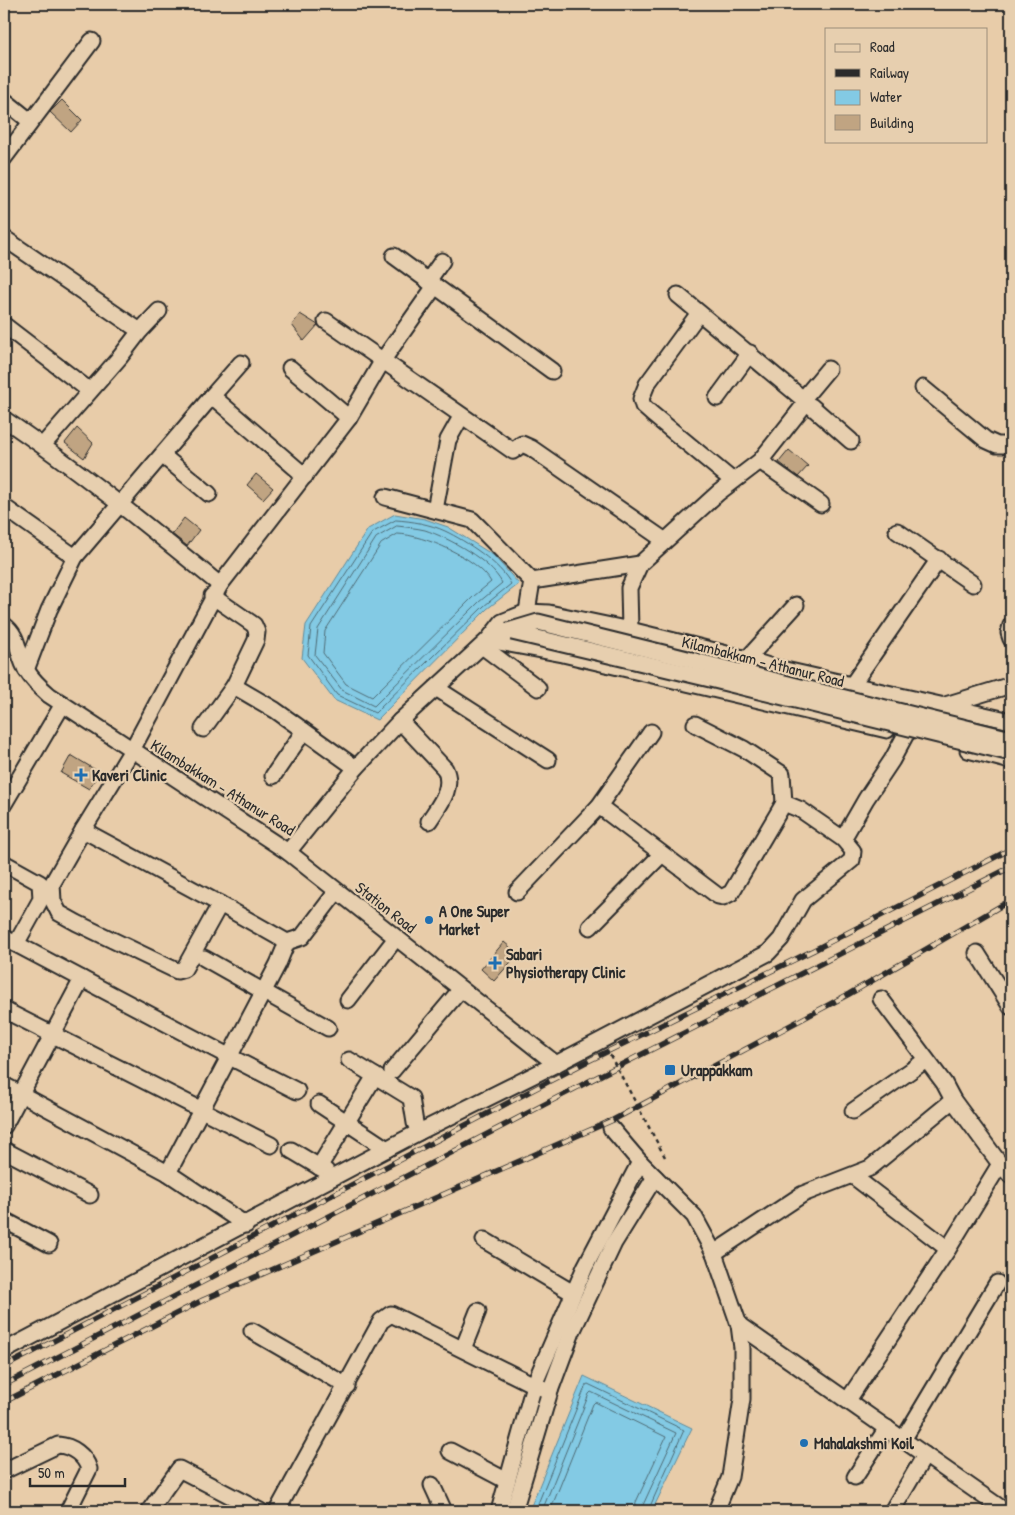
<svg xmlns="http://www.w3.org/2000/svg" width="1015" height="1515" font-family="'Patrick Hand',sans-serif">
<rect width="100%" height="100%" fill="#e8cca9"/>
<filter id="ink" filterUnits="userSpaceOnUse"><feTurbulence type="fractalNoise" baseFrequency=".02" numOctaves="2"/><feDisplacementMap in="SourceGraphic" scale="10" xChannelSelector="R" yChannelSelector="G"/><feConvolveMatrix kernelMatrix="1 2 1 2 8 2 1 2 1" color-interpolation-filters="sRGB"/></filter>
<g filter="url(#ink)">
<g fill="#83cae4" stroke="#608a9a">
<path d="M395 514 425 519 448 527 493 555 519 584 487 609 377 720 334 700 302 658 306 625 368 529Z"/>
<path d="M584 1376 692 1428 652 1511H529Z"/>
</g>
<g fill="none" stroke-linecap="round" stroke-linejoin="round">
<g stroke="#4e6b75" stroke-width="1">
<path d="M396 520C412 521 430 524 445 531 466 541 500 563 511 584L484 606 375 713 337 695 308 655 311 627 372 533Z"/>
<path d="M397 526C406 527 416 528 425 530 449 538 490 560 502 583L479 602 374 706 342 690 315 655 318 629 376 538Z"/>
<path d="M398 534C424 535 478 558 491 582L474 596 372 697 346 684 323 653 325 631 381 544Z"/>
<path d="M535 1511 586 1385 588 1384 684 1430 648 1511"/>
<path d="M542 1511 589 1394 591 1392 676 1433 643 1505 642 1511"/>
<path d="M550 1511 593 1404 595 1402 666 1437 636 1502 634 1511"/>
</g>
</g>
<g fill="#c0a482" stroke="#2b2b2b">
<path d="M62 100 82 120 71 132 50 112Z"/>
<path d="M300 314 318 325 304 341 292 325Z"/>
<path d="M77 428 93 443 84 458 65 443Z"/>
<path d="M789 450 808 466 798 477 779 462Z"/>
<path d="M256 474 273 488 263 499 247 485Z"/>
<path d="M184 518 199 530 187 546 172 534Z"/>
<path d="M71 755 99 772 89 789 61 773Z"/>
<path d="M504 942 518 954 494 981 481 969Z"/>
</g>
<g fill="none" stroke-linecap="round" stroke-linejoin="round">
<g stroke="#2b2b2b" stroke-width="19">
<g id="minor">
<path d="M4 100 30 121"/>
<path d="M4 158 92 41"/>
<path d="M4 238 140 331"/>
<path d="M394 256 552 371"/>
<path d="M428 281 442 261"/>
<path d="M678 295 803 399 805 404 811 406 851 441"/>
<path d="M699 313 647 384 641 399 643 406 652 414 733 481"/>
<path d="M326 321 513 451 522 444 531 448 664 540"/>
<path d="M4 325 90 391"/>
<path d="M290 368 349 418"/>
<path d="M923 388 986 440 997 445H1011"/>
<path d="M212 396 241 363"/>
<path d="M717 398 750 353"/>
<path d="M803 399 828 369"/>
<path d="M4 419C79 470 149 527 220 585L349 418 383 360 435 286"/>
<path d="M43 445 120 357 140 331 159 311"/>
<path d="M162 455 209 494"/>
<path d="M760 461 821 504"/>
<path d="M385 497 472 520 532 581 527 612"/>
<path d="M4 507 75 557"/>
<path d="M435 510 448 440 461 417"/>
<path d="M897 531 973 584"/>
<path d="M532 581 640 564"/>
<path d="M4 625C20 636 17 656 27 671 33 681 41 688 49 695L288 852 356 768 400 721 488 640 497 636"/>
<path d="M1011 625 1009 633 1011 639"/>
<path d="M630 630 629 588 640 564 718 493 760 461 805 404"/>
<path d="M482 646 538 688"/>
<path d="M747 659 796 605"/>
<path d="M26 670 49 610 75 557 212 396 305 476"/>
<path d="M852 685 939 559"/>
<path d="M234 686 275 710 356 768"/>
<path d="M436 688 548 760"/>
<path d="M400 721 445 769C454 788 440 804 429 821"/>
<path d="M695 724 744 749 782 774 784 803"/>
<path d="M203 729 234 686 256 640 257 632 254 625 212 596"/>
<path d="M887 730 563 654 488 640 502 622 527 612 549 613 630 630 747 659 772 667 1011 721"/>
<path d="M968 750 1011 761"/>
<path d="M273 776 304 731"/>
<path d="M4 804 63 704"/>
<path d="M599 806 718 896 723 897 731 893 784 803 801 810 843 839"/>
<path d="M83 830 220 904 287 942 302 937 337 891"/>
<path d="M288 852 556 1064"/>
<path d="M4 863 40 883 41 899 16 944 4 938"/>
<path d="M517 892 599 806 651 732"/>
<path d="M220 904 184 969 177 971 77 923 59 913 53 901 52 884 83 830 132 750 220 585"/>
<path d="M590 927 662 854"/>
<path d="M16 944 230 1057 297 1091"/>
<path d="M977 953 1011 1007"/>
<path d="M204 958 328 1028"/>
<path d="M881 999 944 1083 953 1100 1000 1164 1011 1176"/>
<path d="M348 1000 396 938"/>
<path d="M4 1010 271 1145"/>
<path d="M349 1060 411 1098 415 1123 419 1132"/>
<path d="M392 1071 461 989"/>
<path d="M4 1085 168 1173"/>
<path d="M319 1104 387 1149"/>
<path d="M853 1111 926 1060"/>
<path d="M4 1126 82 979"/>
<path d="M611 1128 640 1162 694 1216 714 1253 739 1325 742 1348V1399L730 1477 716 1511"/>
<path d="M4 1150 90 1195"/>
<path d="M291 1150 326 1171"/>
<path d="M319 1167 375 1076"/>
<path d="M853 1176 948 1249"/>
<path d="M4 1220 49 1244"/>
<path d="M246 1225 168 1173 278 964 287 942"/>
<path d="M484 1240 573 1293"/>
<path d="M714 1253 803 1194 870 1168 953 1100"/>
<path d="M739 1325 1005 1511"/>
<path d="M252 1331 347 1386"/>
<path d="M463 1349 478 1311"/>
<path d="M4 1351 419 1132 556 1064 768 953 781 939 803 900 852 860 853 851 843 839 866 799 892 760 906 734 942 706 1011 685"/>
<path d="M848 1400 948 1249 1000 1164"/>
<path d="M903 1440 997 1283"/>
<path d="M450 1451 507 1481"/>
<path d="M4 1471 58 1445C72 1446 85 1455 89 1469L68 1511"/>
<path d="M855 1477 887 1428"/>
<path d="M432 1485 444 1511"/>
<path d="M149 1511 179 1469 260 1511"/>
<path d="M277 1511 381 1321 391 1314 534 1385 550 1391"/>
<path d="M499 1511 534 1385 585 1267 640 1162"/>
<path d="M514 1511 550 1391 572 1332 614 1243 655 1177"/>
<path d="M892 1511 925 1455"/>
</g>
</g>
<use href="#minor" stroke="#e7cfaf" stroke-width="15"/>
<g stroke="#2b2b2b" stroke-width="5.5">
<g id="rail">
<path d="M4 1367 584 1063 814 950 1011 849"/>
<path d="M4 1385 601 1075 1011 867"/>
<path d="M4 1402 203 1300 613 1120 849 994 1011 900"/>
</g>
</g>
<use href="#rail" stroke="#e7cfaf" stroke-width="4" stroke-dasharray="11" stroke-linecap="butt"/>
<g stroke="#2b2b2b" stroke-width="19" stroke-linecap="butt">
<g id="minor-bridge">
<path d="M508 631 538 622 1011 739"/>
<path d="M512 632 710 679 1011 753"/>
</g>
</g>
<path stroke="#2b2b2b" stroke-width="2.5" stroke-dasharray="4 4" stroke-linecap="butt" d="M610 1055 665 1157"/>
<use href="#minor-bridge" stroke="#e7cfaf" stroke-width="15"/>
</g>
</g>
<g fill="#1f6fb2" stroke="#e7cfaf" stroke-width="2">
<path d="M78.5 767.5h5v5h5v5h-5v5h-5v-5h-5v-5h5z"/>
<circle cx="429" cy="920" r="5"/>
<path d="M492.5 955.5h5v5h5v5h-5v5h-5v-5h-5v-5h5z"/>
<rect x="664" y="1064" width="12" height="12" rx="2.5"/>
<circle cx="804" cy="1443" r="5"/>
</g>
<g text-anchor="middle" stroke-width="4.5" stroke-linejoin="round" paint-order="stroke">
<g font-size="16" fill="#2b2b2b" stroke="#e7cfaf">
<text transform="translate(763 661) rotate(14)" y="6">Kilambakkam - Athanur Road</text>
<text transform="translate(223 787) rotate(32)" y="6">Kilambakkam - Athanur Road</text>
<text transform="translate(386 907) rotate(38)" y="6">Station Road</text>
</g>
<g font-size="16" font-weight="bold" fill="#2b2b2b" stroke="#e7cfaf" text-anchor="start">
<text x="92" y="781">Kaveri Clinic</text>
<text x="439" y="917">A One Super<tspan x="439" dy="18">Market</tspan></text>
<text x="506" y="960">Sabari<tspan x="506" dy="18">Physiotherapy Clinic</tspan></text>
<text x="681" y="1076">Urappakkam</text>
<text x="814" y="1449">Mahalakshmi Koil</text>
</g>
</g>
<rect width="1015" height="1515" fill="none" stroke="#e7cfaf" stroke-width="20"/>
<rect x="10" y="10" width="995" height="1495" fill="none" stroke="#2b2b2b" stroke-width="2" filter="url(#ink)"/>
<rect x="825" y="28" width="162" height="115" fill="#e7cfaf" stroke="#9c8d7a"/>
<rect x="835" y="44" width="25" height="8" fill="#e7cfaf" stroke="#9c8d7a"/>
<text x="870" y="52" font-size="15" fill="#2b2b2b">Road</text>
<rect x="835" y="69" width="25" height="8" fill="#2b2b2b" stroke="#9c8d7a"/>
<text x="870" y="78" font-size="15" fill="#2b2b2b">Railway</text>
<rect x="835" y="90" width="25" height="15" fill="#83cae4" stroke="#9c8d7a"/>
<text x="870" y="102" font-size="15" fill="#2b2b2b">Water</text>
<rect x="835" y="115" width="25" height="15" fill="#c0a482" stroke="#9c8d7a"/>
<text x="870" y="128" font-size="15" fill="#2b2b2b">Building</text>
<path d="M30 1478v8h95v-8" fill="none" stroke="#2b2b2b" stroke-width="2.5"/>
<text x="38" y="1478" font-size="15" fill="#2b2b2b" stroke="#e7cfaf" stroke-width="4" paint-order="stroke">50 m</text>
</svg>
